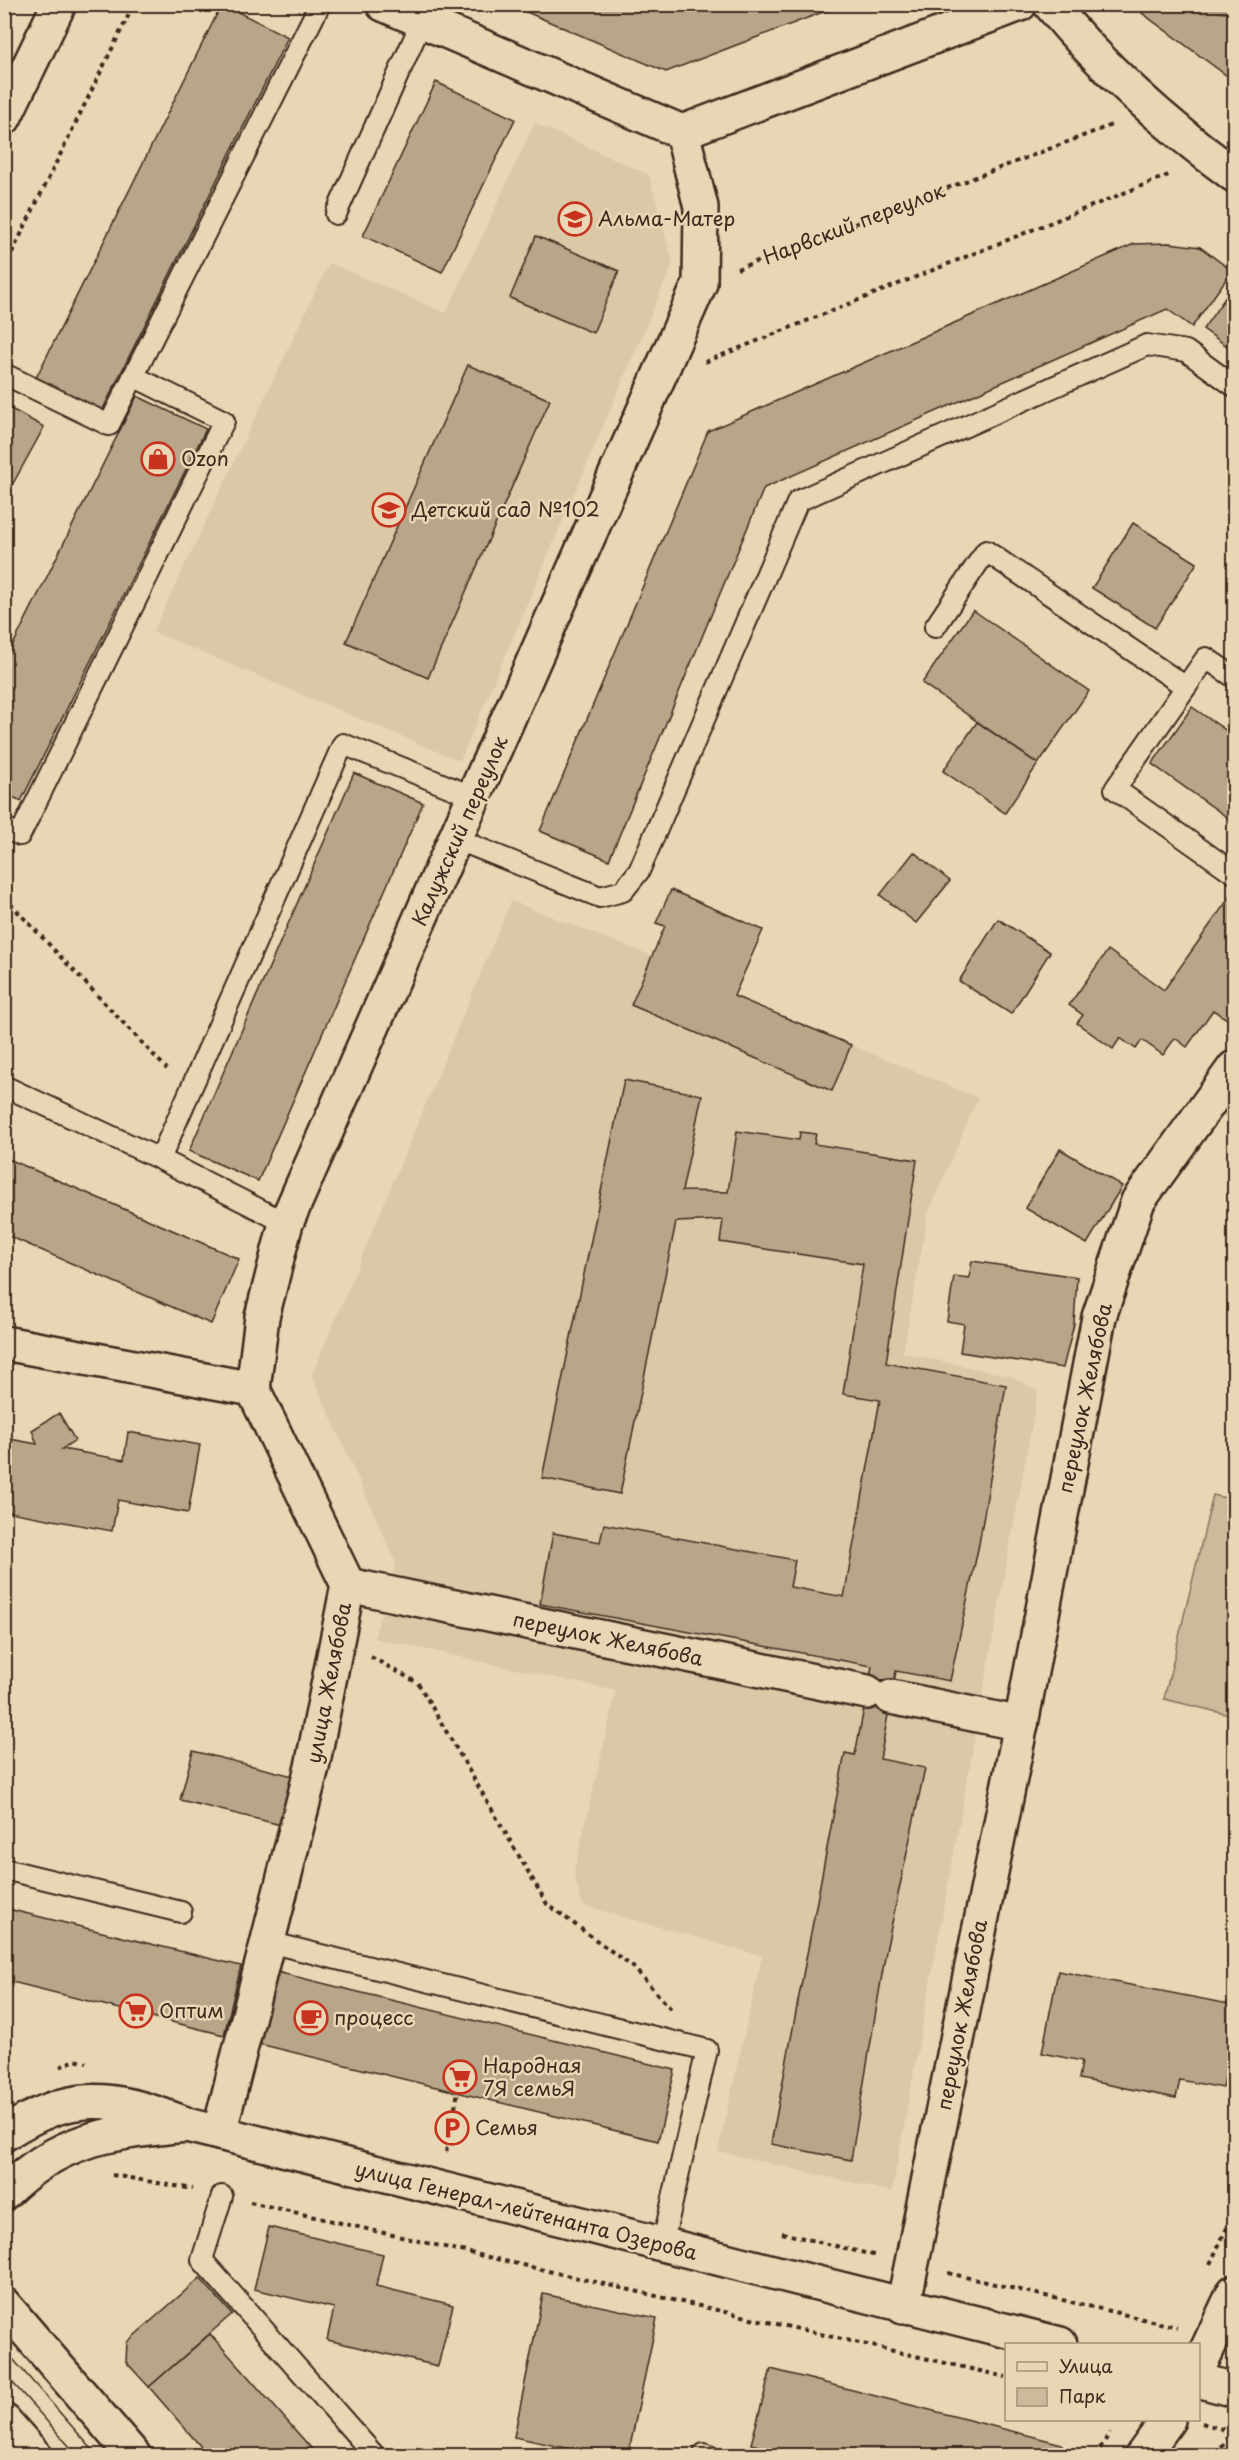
<svg xmlns="http://www.w3.org/2000/svg" width="1239" height="2460" font-family="'Playpen Sans',sans-serif">
<rect width="100%" height="100%" fill="#e9d6b4"/>
<filter id="ink" filterUnits="userSpaceOnUse"><feTurbulence type="fractalNoise" baseFrequency=".0167" numOctaves="2"/><feDisplacementMap in="SourceGraphic" scale="12" xChannelSelector="R" yChannelSelector="G"/><feConvolveMatrix kernelMatrix="1 2 1 2 8 2 1 2 1" color-interpolation-filters="sRGB"/></filter>
<g filter="url(#ink)">
<g fill="#dac8a7">
<path d="M535 123 649 175 673 263 460 761 153 632 329 263 446 313Z"/>
<path d="M671 890 763 930 735 996 978 1098 928 1214 903 1353 1010 1376 1038 1391 892 2192 718 2151 762 1956 582 1905 574 1872 616 1691 374 1638 396 1563 312 1375 511 901 652 956 665 927 656 923Z"/>
</g>
<path fill="#cdba9c" stroke="#84725d" stroke-width="1.5" d="M1213 1495 1234 1500V1716L1164 1699Z"/>
<g fill="#b8a68a" stroke="#3b2a1e" stroke-width="1.5">
<path d="M222 4 288 37 102 411 36 378Z"/>
<path d="M508 4H844L666 72Z"/>
<path d="M1148 4H1234V81L1142 13Z"/>
<path d="M436 82 515 119 442 272 363 236Z"/>
<path d="M536 236 619 271 593 333 510 298Z"/>
<path d="M1169 243 1200 247 1232 271 1192 327 1167 309 764 488 609 860 540 831 708 431 1134 244Z"/>
<path d="M1234 285V351L1203 329Z"/>
<path d="M468 365 550 400 428 678 346 642Z"/>
<path d="M137 396 206 429 21 801 4 793V663Z"/>
<path d="M4 405 44 427 4 500Z"/>
<path d="M1133 523 1197 563 1155 628 1092 588Z"/>
<path d="M973 610 1089 691 1038 764 922 683Z"/>
<path d="M1192 707 1234 736V822L1152 764Z"/>
<path d="M977 722 1038 764 1005 813 943 771Z"/>
<path d="M354 773 423 803 258 1181 189 1151Z"/>
<path d="M914 852 950 881 916 923 880 895Z"/>
<path d="M671 890 763 930 734 996 851 1045 832 1091 631 1005 665 926 656 923Z"/>
<path d="M1234 891V1009L1227 1019 1213 1010 1187 1047 1175 1038 1163 1055 1142 1040 1136 1049 1120 1038 1113 1049 1077 1023 1083 1015 1069 1005 1108 950 1164 990Z"/>
<path d="M998 919 1050 952 1011 1014 959 981Z"/>
<path d="M624 1080 702 1095 682 1191 728 1192 737 1131 799 1140 800 1132 816 1134 814 1144 917 1160 886 1363 1006 1385 979 1544 950 1681 896 1671 880 1759 925 1768 886 1951 851 2160 771 2144 845 1753 855 1755 872 1666 540 1604 553 1533 600 1542 604 1524 795 1560 790 1587 844 1597 880 1400 843 1394 863 1264 720 1242 723 1220 676 1222 620 1494 542 1478Z"/>
<path d="M1060 1149 1122 1186 1087 1244 1025 1208Z"/>
<path d="M4 1157 239 1259 211 1324 4 1234Z"/>
<path d="M972 1261 1077 1277 1074 1324 1063 1368 960 1352 964 1324 947 1321 954 1276 969 1278Z"/>
<path d="M59 1413 75 1440 62 1449 124 1460 128 1432 200 1445 188 1513 118 1500 112 1531 4 1511V1438L37 1444 32 1430Z"/>
<path d="M193 1751 293 1776 281 1825 180 1800Z"/>
<path d="M4 1908 241 1966 224 2035 4 1980Z"/>
<path d="M1058 1971 1234 2005V2032L1223 2088 1180 2080 1176 2098 1079 2079 1082 2061 1042 2053Z"/>
<path d="M277 1972 675 2070 658 2141 259 2044Z"/>
<path d="M269 2227 383 2254 376 2286 453 2305 438 2366 327 2340 334 2308 254 2289Z"/>
<path d="M200 2278 232 2314 149 2387 126 2362 127 2342Z"/>
<path d="M543 2294 657 2318 628 2456H604L514 2437Z"/>
<path d="M210 2334 244 2372 318 2456H209L149 2387Z"/>
<path d="M771 2369 1062 2444 1059 2456H794L751 2444Z"/>
</g>
<g fill="none" stroke-linecap="round" stroke-linejoin="round">
<g stroke="#3b2a1e" stroke-width="24">
<g id="service">
<path d="M336 214 422 21"/>
<path d="M4 374 109 425 320 4"/>
<path d="M935 627 986 551 1186 687"/>
<path d="M1234 677 1206 658 1115 789 1234 873"/>
<path d="M4 828 20 835 224 421 133 376"/>
<path d="M456 839 600 897 623 891 639 871 798 501 1147 345 1186 351 1234 386"/>
<path d="M4 1086 160 1159 286 1223"/>
<path d="M160 1159 343 744 474 797"/>
<path d="M4 1869 181 1912"/>
<path d="M268 1942 707 2050 662 2246"/>
<path d="M222 2196 202 2260 375 2456"/>
<path d="M704 2454 709 2456"/>
</g>
</g>
<g stroke="#3b2a1e" stroke-width="38">
<g id="minor">
<path d="M383 4 682 132 1020 4"/>
<path d="M4 1343 253 1389"/>
<path d="M253 1389 262 1317 286 1223 700 283 701 207 682 132"/>
<path d="M348 1585 867 1692"/>
<path d="M891 1697 1021 1724"/>
<path d="M219 2133 312 1767 348 1585 253 1389"/>
<path d="M903 2307 1021 1724 1099 1317 1138 1201 1234 1068"/>
</g>
</g>
<g stroke="#3b2a1e" stroke-width="38">
<g id="tertiary">
<path d="M1050 4C1104 70 1166 125 1234 175"/>
<path d="M1198 2369 1234 2292"/>
<path d="M1142 2456 1168 2420"/>
</g>
</g>
<g stroke="#3b2a1e" stroke-width="38">
<g id="secondary">
<path d="M4 118 59 4"/>
<path d="M4 2134C72 2090 110 2095 183 2123"/>
<path d="M4 2193C62 2136 111 2133 187 2125L1060 2344"/>
<path d="M1198 2380 1234 2390"/>
</g>
</g>
<g stroke="#3b2a1e" stroke-width="38">
<g id="primary">
<path d="M4 2305 134 2456"/>
<path d="M4 2421 35 2456"/>
</g>
</g>
<g stroke="#3b2a1e" stroke-width="4" stroke-dasharray="4.5 4.5" stroke-linecap="butt">
<path d="M4 269 134 4"/>
<path d="M737 269 1114 124"/>
<path d="M705 362 1171 174"/>
<path d="M4 897 167 1069"/>
<path d="M371 1657 418 1683 547 1904 633 1967 671 2009"/>
<path d="M60 2067 75 2060 87 2063"/>
<path d="M446 2152 458 2092"/>
<path d="M112 2175 193 2189"/>
<path d="M250 2202 1006 2377"/>
<path d="M10 2229 5 2235 11 2267"/>
<path d="M782 2233 877 2256"/>
<path d="M1210 2264 1234 2213"/>
<path d="M948 2273 1177 2327"/>
<path d="M1202 2423 1232 2432 1215 2456"/>
<path d="M1095 2456 1110 2433"/>
</g>
<use href="#service" stroke="#e9d6b4" stroke-width="20"/>
<use href="#minor" stroke="#e9d6b4" stroke-width="33"/>
<use href="#tertiary" stroke="#e9d6b4" stroke-width="33"/>
<use href="#secondary" stroke="#e9d6b4" stroke-width="33"/>
<use href="#primary" stroke="#e9d6b4" stroke-width="33"/>
<g stroke="#3b2a1e" stroke-width="1.5">
<path d="M4 2349 98 2456"/>
<path d="M4 2373 78 2456"/>
</g>
</g>
</g>
<defs>
<g id="school-ring" transform="scale(1.725)"><circle r="9.5" fill="#e9d6b4" stroke="#c8321e" stroke-width="1.5"/><path d="M0-5L7-2L0 1L-7-2ZM-4 1L0 2.5L4 1V4Q0 6-4 4Z" fill="#c8321e"/></g>
<g id="shop-ring" transform="scale(1.725)"><circle r="9.5" fill="#e9d6b4" stroke="#c8321e" stroke-width="1.5"/><path d="M-5-2.5h2.3a2.7 3.5 0 0 1 5.4 0H5L5.5 6h-11ZM-1.5-2.5h3a1.5 2.3 0 0 0-3 0Z" fill="#c8321e"/></g>
<g id="supermarket-ring" transform="scale(1.725)"><circle r="9.5" fill="#e9d6b4" stroke="#c8321e" stroke-width="1.5"/><path d="M-6-5.5h2.5l.6 2H6L4.5 2H-2.5L-4.4-4H-6ZM-1.5 3.2a1.3 1.3 0 1 0 .1 0ZM3 3.2a1.3 1.3 0 1 0 .1 0Z" fill="#c8321e"/></g>
<g id="cafe-ring" transform="scale(1.725)"><circle r="9.5" fill="#e9d6b4" stroke="#c8321e" stroke-width="1.5"/><path d="M-5.5-4.5H6V0H3Q3 3.5 0 3.5H-2.5Q-5.5 3.5-5.5 0ZM3-3.2v2h1.7v-2ZM-6 4.5H4V6H-6Z" fill="#c8321e"/></g>
<g id="parking-ring" transform="scale(1.725)"><circle r="9.5" fill="#e9d6b4" stroke="#c8321e" stroke-width="1.5"/><path d="M-3.5-5.5H1a3.5 3.5 0 0 1 0 7H-1V5.5H-3.5ZM-1-3.4V-.6H.8a1.4 1.4 0 0 0 0-2.8Z" fill="#c8321e"/></g>
</defs>
<g fill-rule="evenodd">
<use href="#school-ring" x="575" y="219"/>
<use href="#shop-ring" x="158" y="459"/>
<use href="#school-ring" x="389" y="510"/>
<use href="#supermarket-ring" x="136" y="2011"/>
<use href="#cafe-ring" x="311" y="2018"/>
<use href="#supermarket-ring" x="460" y="2077"/>
<use href="#parking-ring" x="452" y="2128"/>
</g>
<g text-anchor="middle" stroke-width="5" stroke-linejoin="round" paint-order="stroke">
<g font-size="20" fill="#3b2a1e" stroke="#e9d6b4" text-anchor="start">
<text x="598" y="226">Альма-Матер</text>
<text x="181" y="466">Ozon</text>
<text x="412" y="517">Детский сад №102</text>
<text x="159" y="2018">Оптим</text>
<text x="334" y="2025">процесс</text>
<text x="483" y="2073">Народная<tspan x="483" dy="23">7Я семьЯ</tspan></text>
<text x="475" y="2135">Семья</text>
</g>
<g font-size="20" fill="#3b2a1e" stroke="#e9d6b4">
<text transform="translate(854 224) rotate(-21)" y="7">Нарвский переулок</text>
<text transform="translate(460 831) rotate(-66)" y="7">Калужский переулок</text>
<text transform="translate(1085 1398) rotate(-78)" y="7">переулок Желябова</text>
<text transform="translate(608 1639) rotate(12)" y="7">переулок Желябова</text>
<text transform="translate(329 1683) rotate(-79)" y="7">улица Желябова</text>
<text transform="translate(962 2015) rotate(-79)" y="7">переулок Желябова</text>
<text transform="translate(526 2211) rotate(14)" y="7">улица Генерал-лейтенанта Озерова</text>
</g>
</g>
<rect width="1239" height="2460" fill="none" stroke="#e9d6b4" stroke-width="24"/>
<rect x="12" y="12" width="1215" height="2436" fill="none" stroke="#3b2a1e" stroke-width="2" filter="url(#ink)"/>
<rect x="1005" y="2343" width="195" height="78" fill="#e9d6b4" stroke="#a39178" stroke-width="1.5"/>
<rect x="1017" y="2362" width="30" height="9" fill="#e9d6b4" stroke="#a39178" stroke-width="1.5"/>
<text x="1059" y="2373" font-size="18" fill="#3b2a1e">Улица</text>
<rect x="1017" y="2388" width="30" height="18" fill="#cdba9c" stroke="#a39178" stroke-width="1.5"/>
<text x="1059" y="2403" font-size="18" fill="#3b2a1e">Парк</text>
</svg>
